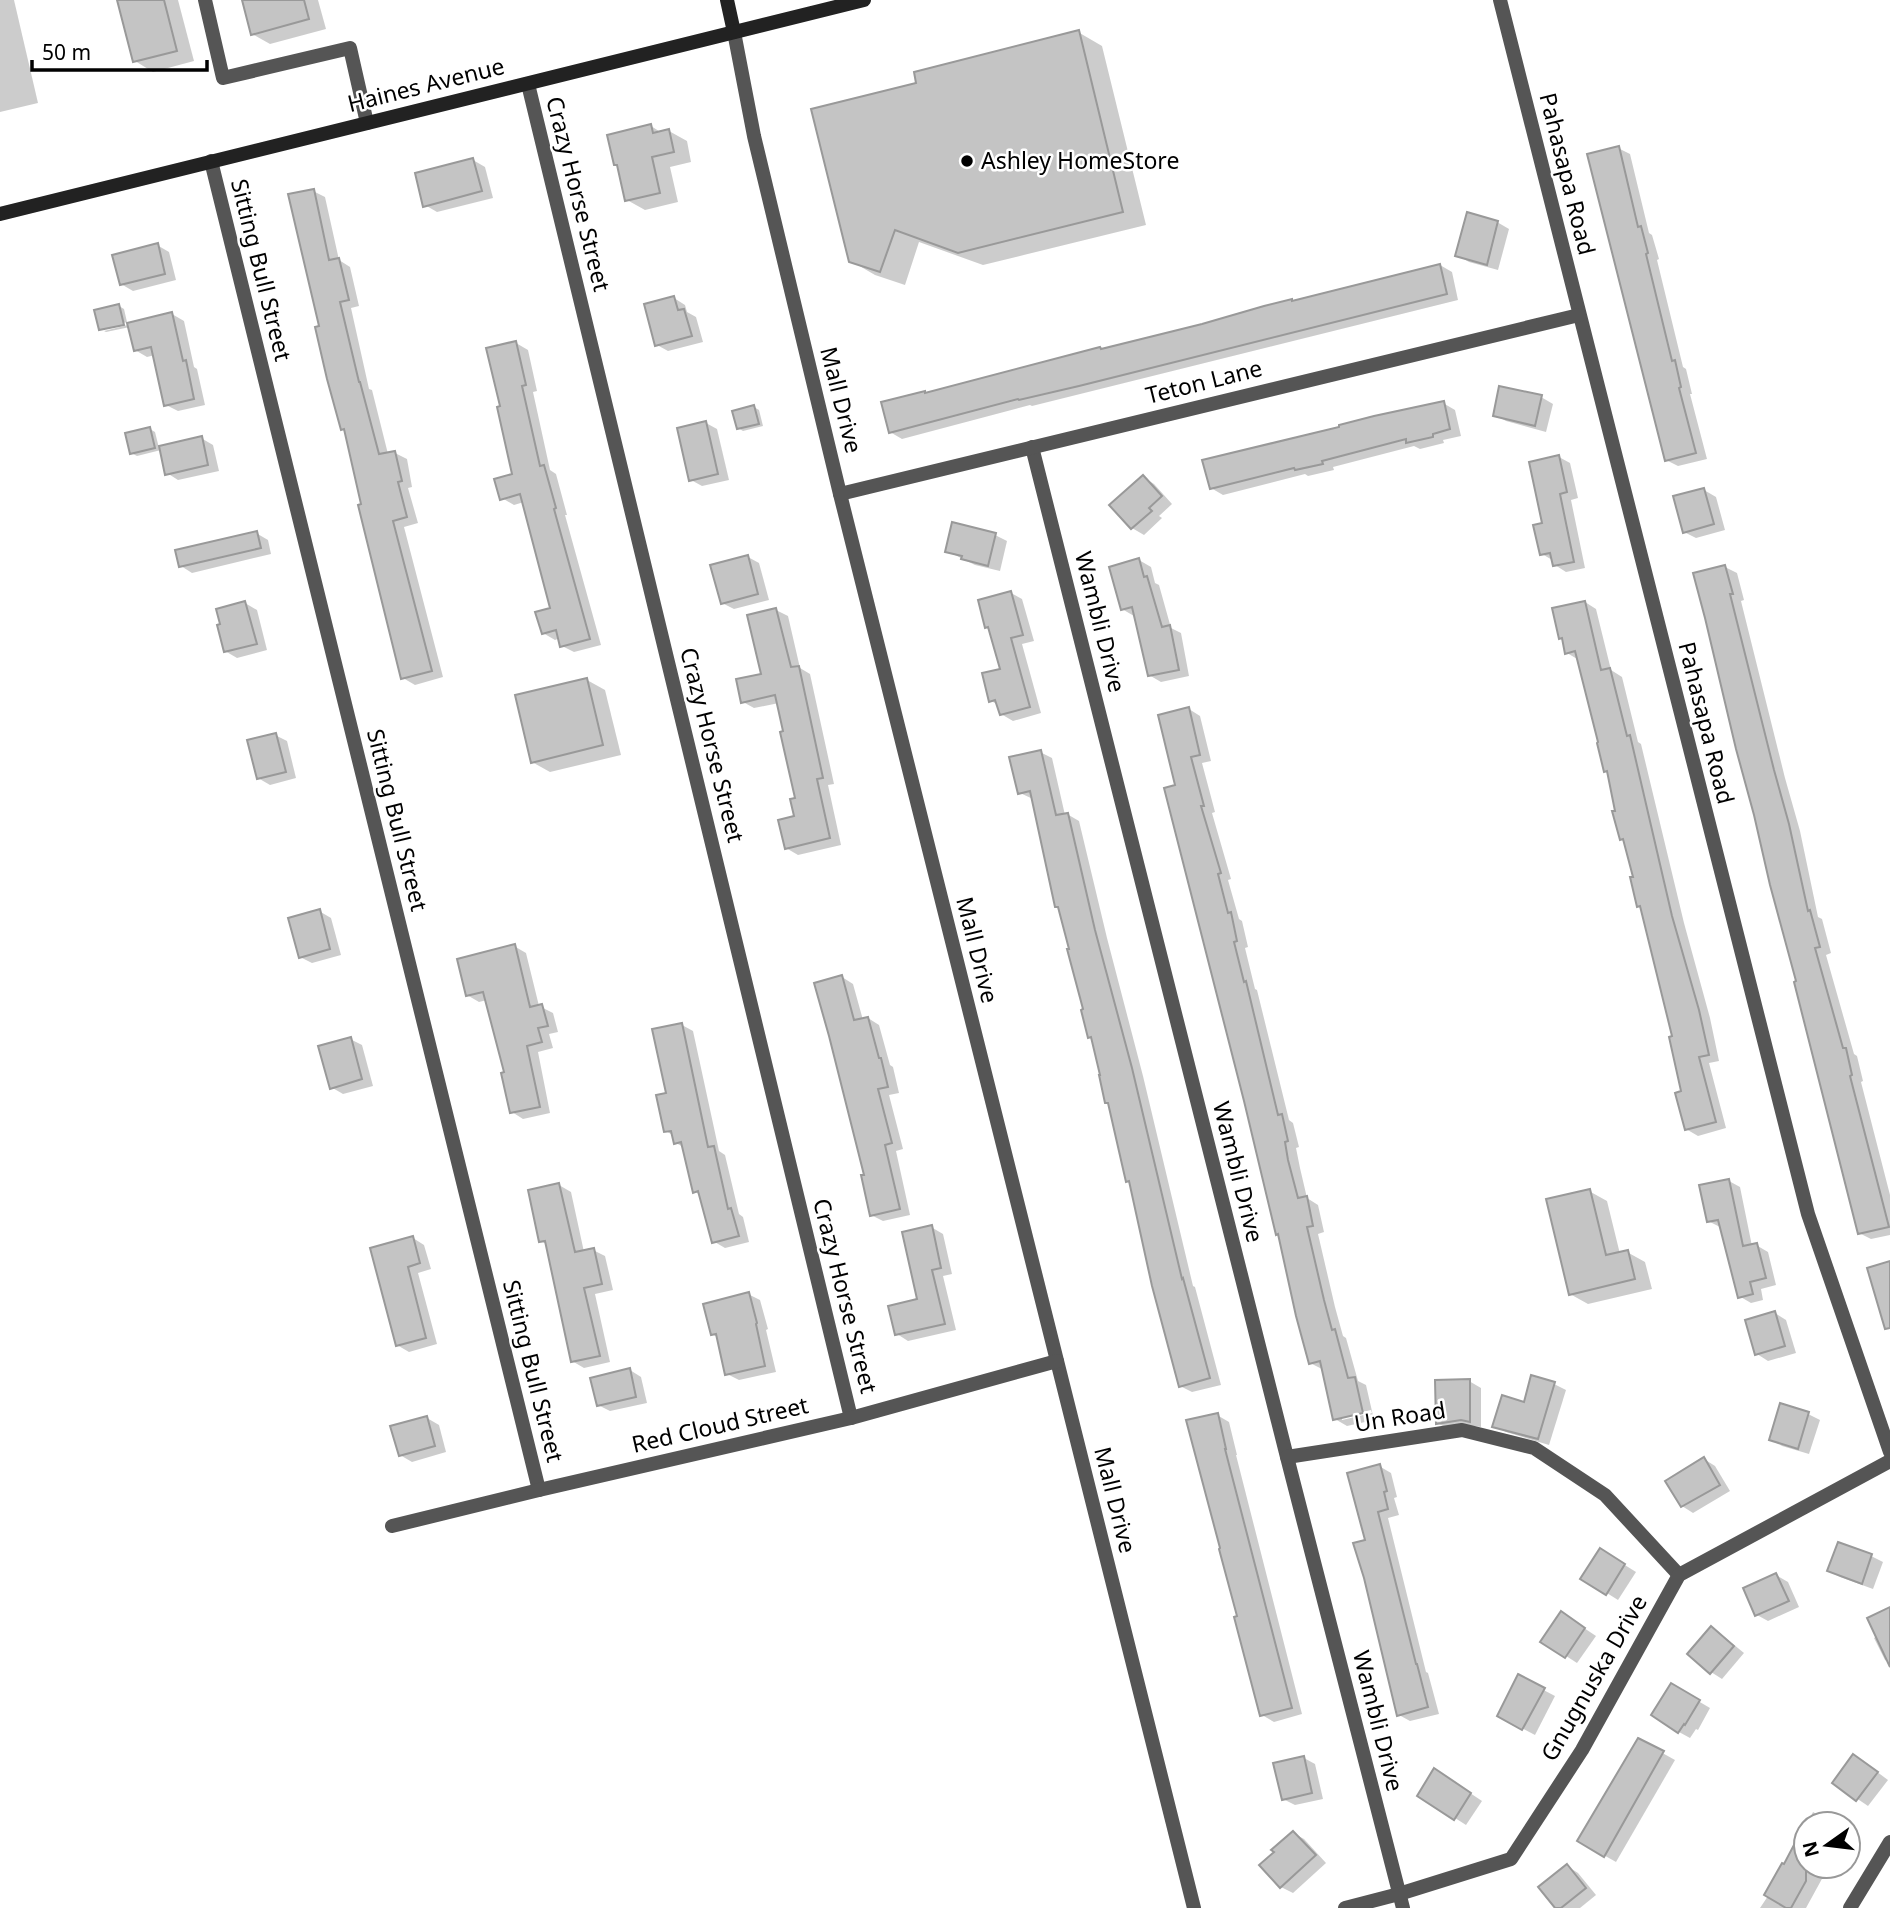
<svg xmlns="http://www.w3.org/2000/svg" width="1890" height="1908" font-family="'Noto Sans',sans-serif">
<rect width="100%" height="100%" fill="#fff"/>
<g fill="#0003" fill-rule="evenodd">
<path d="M0 0H14L38 103 0 112Z"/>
<path d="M119 0H178L194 61 153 72 135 61Z"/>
<path d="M243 0H318L326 29 270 44 252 34Z"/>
<path d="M1078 32 1102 46 1146 225 983 265 919 242 905 285 875 275 851 261 918 84Z"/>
<path d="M651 126 662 133 669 131 687 141 691 162 670 167 678 202 645 210 627 200Z"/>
<path d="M1618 148 1630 154 1649 233 1652 235 1659 259 1657 260 1683 367 1686 369 1692 394H1690L1707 459 1678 466 1666 460Z"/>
<path d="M473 160 485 167 493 198 437 212 425 205Z"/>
<path d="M313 191 325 197 339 260 350 267 359 306 351 308 369 389 372 390 388 454 395 453 407 459 412 487 408 488 418 523 404 527 443 677 415 685 403 678 346 431 342 429 321 328Z"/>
<path d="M1497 222 1509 229 1498 270 1469 262 1457 255Z"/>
<path d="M157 245 169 252 176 280 133 291 121 284Z"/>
<path d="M1440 265 1452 272 1458 300 1032 406 1030 405 902 439 890 432 927 394Z"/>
<path d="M674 298 685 305 687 312 696 317 703 342 668 351 657 345Z"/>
<path d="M119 306 124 309 127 322 103 328V330L101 329Z"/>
<path d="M172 314 184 321 194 367 197 369 205 405 178 411 166 405 155 355 147 357 135 350 130 327 106 332 104 331Z"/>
<path d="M516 343 528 350 537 391 533 392 550 470 556 474 567 515H565L601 645 574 652 562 646 560 638 555 640 543 633 552 609 524 502 514 505 502 498 514 475 502 407Z"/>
<path d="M1541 397 1553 404 1546 432 1506 421 1495 415Z"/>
<path d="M1443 403 1455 410 1461 436 1443 440 1444 443 1420 449 1414 446 1333 467 1334 470 1308 476 1305 474 1223 495 1211 488 1341 428Z"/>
<path d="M754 407 759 410 763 426 743 431 738 428Z"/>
<path d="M706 423 717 429 729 480 702 486 691 480Z"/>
<path d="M150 429 155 432 159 448 201 438 213 445 219 471 178 480 167 473 161 450 137 456 131 453Z"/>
<path d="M1559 457 1570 463 1578 498 1571 500 1585 568 1566 572 1555 565 1554 561 1542 554 1544 524Z"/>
<path d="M1143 477 1154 484 1172 504 1159 516 1162 518 1144 535 1132 528 1112 505Z"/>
<path d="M1704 490 1716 497 1725 530 1696 538 1684 532Z"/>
<path d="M256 533 268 540 271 554 192 573 181 566Z"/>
<path d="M995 535 1007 541 1000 571 975 565 947 551Z"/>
<path d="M748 557 759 563 769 600 734 609 722 603Z"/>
<path d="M1139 560 1151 567 1155 583 1159 585 1171 628 1181 633 1189 676 1161 682 1149 675 1136 615 1134 616 1122 609Z"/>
<path d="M1725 567 1737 573 1744 600 1741 601 1785 778 1800 831 1818 917 1822 919 1831 953 1826 955 1854 1054 1857 1056 1863 1081 1861 1082 1890 1195V1235L1871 1239 1859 1233 1798 983Z"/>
<path d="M1011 593 1022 599 1034 641 1022 644 1041 713 1013 721 1001 714 999 705 991 701 1002 670 990 629 987 627Z"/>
<path d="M1585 602 1596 609 1611 670 1622 677 1638 742 1641 744 1684 923 1710 1018 1719 1061 1709 1063 1726 1128 1698 1136 1686 1129 1683 1093 1674 1037 1642 908 1638 905 1635 878 1625 841 1621 839 1609 773 1605 771 1579 660 1567 653 1564 639 1561 637Z"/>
<path d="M245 603 257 610 267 650 237 658 225 651Z"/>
<path d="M776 610 788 616 800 668 810 674 834 784 828 785 841 845 798 855 786 848 796 818 797 799 779 703 754 708 743 702 763 675Z"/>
<path d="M587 680 605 690 621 755 550 772 532 762Z"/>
<path d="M1189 709 1200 716 1211 761 1202 763 1215 812 1212 813 1231 879 1228 880 1239 919 1242 921 1248 947 1245 948 1255 989 1257 990 1289 1120 1293 1123 1299 1147 1296 1148 1300 1168 1307 1198 1318 1205 1324 1232 1318 1234 1335 1307 1343 1336 1346 1338 1358 1381 1366 1385 1374 1420 1347 1426 1335 1419 1322 1369 1310 1363 1177 786ZM1371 1410 1372 1413 1342 1420V1417Z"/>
<path d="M275 735 287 741 296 778 270 785 258 778Z"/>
<path d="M1040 752 1052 758 1065 815 1067 814 1079 821 1107 938 1143 1076 1193 1286 1195 1287 1221 1385 1192 1392 1180 1386 1131 1182 1128 1181 1110 1104 1106 1102 1086 1010 1033 799 1020 793Z"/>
<path d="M319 911 331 918 341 955 312 963 300 957Z"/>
<path d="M514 946 526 953 539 1006 553 1013 558 1032 549 1034 553 1048 538 1052 550 1113 523 1119 512 1112 506 1073 487 1000 479 1002 467 995Z"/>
<path d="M842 977 853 984 863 1020 868 1018 879 1025 890 1065 893 1067 899 1093 889 1095 903 1149 896 1151 910 1215 883 1221 871 1215Z"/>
<path d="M682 1025 693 1031 719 1151 725 1155 739 1214 743 1217 749 1242 725 1248 713 1241 701 1195 695 1192 685 1148 676 1143 674 1136 666 1131Z"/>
<path d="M350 1039 362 1045 373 1086 343 1094 331 1087Z"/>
<path d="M1729 1181 1740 1187 1752 1246 1756 1245 1768 1252 1776 1285 1761 1289 1763 1300 1751 1303 1739 1296 1720 1227 1708 1221Z"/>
<path d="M559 1185 571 1192 584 1252 593 1250 605 1256 613 1290 595 1294 610 1362 584 1368 572 1361 546 1244 541 1241Z"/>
<path d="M1589 1191 1607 1201 1620 1254 1627 1252 1645 1262 1652 1289 1588 1304 1570 1294Z"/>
<path d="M931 1227 943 1234 952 1274 943 1276 956 1330 908 1341 897 1334 920 1300Z"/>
<path d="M413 1238 424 1245 431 1269 418 1273 437 1344 409 1352 397 1345 372 1249Z"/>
<path d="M748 1294 760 1300 768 1329 766 1330 776 1372 739 1380 727 1374 719 1338 712 1334Z"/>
<path d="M1775 1313 1786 1320 1796 1353 1768 1361 1757 1354Z"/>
<path d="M630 1370 641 1377 647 1403 610 1411 598 1405Z"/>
<path d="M1469 1381 1481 1388V1427L1474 1426 1449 1429 1437 1423Z"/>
<path d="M1554 1384 1566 1390 1549 1445 1506 1432 1495 1426Z"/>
<path d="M1808 1414 1820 1420 1809 1454 1782 1446 1771 1440Z"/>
<path d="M1217 1415 1229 1422 1237 1455H1236L1302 1714 1274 1722 1262 1715 1239 1617Z"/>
<path d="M427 1418 439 1425 446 1452 412 1462 400 1455Z"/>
<path d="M1704 1459 1715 1466 1730 1491 1693 1513 1682 1506Z"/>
<path d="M1379 1466 1391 1473 1397 1497 1394 1498 1399 1515 1388 1518 1426 1672 1428 1673 1439 1714 1410 1721 1399 1715 1367 1541Z"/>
<path d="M1839 1544 1871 1556 1883 1562 1873 1589 1840 1577 1829 1571Z"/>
<path d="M1612 1557 1636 1572 1618 1600 1583 1578Z"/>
<path d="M1776 1575 1788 1582 1799 1607 1768 1621 1757 1615Z"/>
<path d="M1890 1609V1663L1885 1660 1874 1638 1877 1636Z"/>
<path d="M1572 1620 1596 1636 1577 1663 1543 1641Z"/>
<path d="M1711 1629 1722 1635 1744 1653 1722 1679 1711 1672Z"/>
<path d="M1519 1677 1555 1696 1535 1735 1499 1716Z"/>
<path d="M1671 1685 1710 1708 1698 1730 1696 1729 1690 1738 1679 1732Z"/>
<path d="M1639 1740 1675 1760 1616 1862 1579 1841Z"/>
<path d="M1304 1758 1315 1764 1323 1799 1295 1805 1283 1799Z"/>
<path d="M1865 1763 1888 1780 1868 1806 1834 1783Z"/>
<path d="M1446 1777 1482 1801 1466 1825 1419 1795Z"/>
<path d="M1813 1812 1835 1824H1807Z"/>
<path d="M1806 1826V1866H1829L1806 1908H1760L1768 1896Z"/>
<path d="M1293 1833 1304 1839 1326 1863 1293 1893 1281 1887Z"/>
<path d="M1567 1866 1578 1873 1596 1895 1580 1908H1557Z"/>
</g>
<g fill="#c4c4c4" stroke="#999" stroke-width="2">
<path d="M117 0H164L177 51 133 62Z"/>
<path d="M242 0H304L309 19 251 35Z"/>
<path d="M1079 30 1123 212 958 253 895 230 880 272 849 262 811 109 916 83 914 72Z"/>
<path d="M651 124 653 133 669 129 674 152 652 157 660 193 625 201 617 165H614L607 135Z"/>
<path d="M1619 146 1638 227 1641 226 1648 253 1646 254 1672 361 1675 360 1681 387 1679 388 1696 453 1665 461 1587 154Z"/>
<path d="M473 158 482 191 423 207 415 173Z"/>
<path d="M314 189 329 260 339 258 349 300 340 302 359 382H360L379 454 395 451 402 481 398 482 407 517 393 521 432 671 401 679 358 505 361 504 344 429 341 430 327 379 315 327 319 326 288 194Z"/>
<path d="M1467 212 1498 221 1487 265 1455 256Z"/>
<path d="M158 243 165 274 120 285 112 255Z"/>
<path d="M1440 264 1447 294 1079 386 1019 400 1018 399 889 433 881 402 925 391V393L1100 347 1101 349 1202 324 1264 306 1292 299V301Z"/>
<path d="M674 296 678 310 684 309 692 336 655 346 644 304Z"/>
<path d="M119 304 124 325 99 330 94 310Z"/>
<path d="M172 312 183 361 186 360 194 399 164 406 151 347 134 351 127 323Z"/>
<path d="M516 341 526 385 522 386 540 466 544 465 556 508 554 509 590 639 560 647 556 630 542 634 535 612 550 608 520 494 500 500 494 479 512 474 497 407 500 406 486 348Z"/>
<path d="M1499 386 1542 395 1535 426 1493 416Z"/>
<path d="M1444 401 1450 429 1433 434V437L1406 443V439L1322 461 1323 464 1295 470 1294 468 1210 489 1202 460 1339 427V425L1374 416Z"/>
<path d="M754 405 759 424 737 429 732 411Z"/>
<path d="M706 421 718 474 689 481 677 428Z"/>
<path d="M150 427 155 448 130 454 125 433Z"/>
<path d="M202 436 208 465 165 475 159 446Z"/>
<path d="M1559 455 1567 492 1560 494 1574 562 1553 566 1550 553 1540 555 1533 525 1542 523 1529 462Z"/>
<path d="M1143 475 1162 496 1149 508 1152 511 1131 529 1109 505Z"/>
<path d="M1704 488 1714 524 1683 533 1673 496Z"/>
<path d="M952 522 996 533 988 566 961 559 962 556 945 552Z"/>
<path d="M257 531 261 548 179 567 175 550Z"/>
<path d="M748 555 758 594 721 604 710 565Z"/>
<path d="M1139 558 1144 577 1147 576 1162 627 1170 625 1179 670 1148 676 1132 607 1121 610 1109 567Z"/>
<path d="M1725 565 1733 594H1730L1774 770 1789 824 1808 911 1810 910 1820 947 1815 948 1843 1048H1846L1852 1075 1850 1076 1889 1227 1858 1234 1794 982 1796 981 1770 885 1754 815 1736 749 1705 618 1693 573Z"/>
<path d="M1011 591 1023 635 1011 638 1030 707 1000 715 995 700 989 702 982 673 1000 669 988 627 985 628 978 600Z"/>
<path d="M245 601 257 644 224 652 217 625 220 624 216 609Z"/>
<path d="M1585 601 1601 670 1610 668 1627 736 1630 735 1672 916 1699 1010 1709 1055 1699 1057 1716 1122 1685 1130 1675 1093 1681 1091 1669 1037 1672 1036 1640 906 1637 907 1630 877H1633L1623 839 1620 840 1612 811H1615L1607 771 1604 772 1597 743 1598 742 1575 651 1565 654 1562 638 1559 639 1552 608Z"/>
<path d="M776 608 791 667 799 666 823 778 817 779 830 838 785 849 778 820 794 816 790 799 795 798 780 732 783 731 775 695 741 703 736 679 761 674 747 615Z"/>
<path d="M587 678 603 745 531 763 515 695Z"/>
<path d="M1189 707 1200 755 1191 757 1204 806H1201L1221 873 1218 874 1228 913 1231 912 1237 941 1234 942 1244 982 1246 981 1278 1115 1282 1114 1288 1141 1285 1142 1288 1160 1298 1198 1307 1196 1313 1226 1307 1227 1324 1300 1332 1330 1335 1329 1348 1378 1355 1377 1363 1413 1333 1420 1320 1361 1309 1364 1296 1316 1278 1234 1276 1235 1244 1101 1164 788 1175 785 1158 715Z"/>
<path d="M276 733 286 772 257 779 247 740Z"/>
<path d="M1041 750 1056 815 1068 813 1095 930 1132 1068 1182 1279 1183 1278 1210 1378 1179 1387 1152 1286 1129 1181 1126 1182 1108 1103H1105L1099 1075H1100L1091 1037 1088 1038 1081 1010 1083 1009 1067 949H1069L1058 907H1055L1030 791 1018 794 1009 757Z"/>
<path d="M320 909 330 949 299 958 288 918Z"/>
<path d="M515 944 530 1007 542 1004 548 1026 538 1028 542 1042 527 1046 540 1107 510 1113 501 1073 504 1072 483 992 466 996 457 959Z"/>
<path d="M842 975 854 1020 868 1017 879 1058H881L888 1087 878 1089 892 1143 885 1145 900 1209 870 1216 861 1175H864L829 1036 814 983Z"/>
<path d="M682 1023 708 1147 714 1146 728 1209 731 1208 739 1236 712 1243 698 1191 693 1193 681 1142 674 1144 671 1131 664 1132 656 1095 666 1093 652 1029Z"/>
<path d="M351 1037 362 1079 330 1089 318 1046Z"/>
<path d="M1729 1179 1743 1246 1757 1243 1766 1278 1750 1282 1753 1294 1738 1298 1718 1220 1707 1222 1699 1185Z"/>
<path d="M559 1183 575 1252 594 1248 602 1284 584 1288 600 1356 571 1362 545 1241 539 1242 528 1190Z"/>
<path d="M1590 1189 1606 1255 1628 1250 1635 1279 1569 1295 1546 1199Z"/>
<path d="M932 1225 941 1268 932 1270 945 1324 895 1335 888 1306 917 1299 902 1232Z"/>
<path d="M413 1236 420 1263 408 1267 426 1338 396 1346 370 1248Z"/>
<path d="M1890 1261V1328L1885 1329 1867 1268Z"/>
<path d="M749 1292 757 1323 756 1324 765 1366 725 1375 716 1334 711 1335 703 1304Z"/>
<path d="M1775 1311 1785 1346 1755 1355 1745 1320Z"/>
<path d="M630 1368 636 1397 597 1406 590 1378Z"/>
<path d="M1531 1375 1555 1382 1538 1439 1492 1427 1502 1395 1524 1402Z"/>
<path d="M1470 1379V1422L1461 1420 1436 1424 1435 1380Z"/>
<path d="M1780 1403 1809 1412 1798 1449 1769 1440Z"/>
<path d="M1218 1413 1226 1449H1225L1292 1708 1260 1716 1234 1617 1237 1616 1219 1549 1220 1548 1186 1420Z"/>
<path d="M427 1416 435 1446 399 1456 390 1426Z"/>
<path d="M1704 1457 1720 1485 1681 1507 1665 1481Z"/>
<path d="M1380 1464 1387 1491 1384 1492 1388 1509 1378 1512 1416 1664H1417L1428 1707 1397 1716 1364 1578 1353 1543 1365 1540 1347 1473Z"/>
<path d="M1838 1542 1872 1554 1862 1584 1827 1571Z"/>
<path d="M1600 1548 1625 1564 1606 1595 1580 1579Z"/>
<path d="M1776 1573 1789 1601 1755 1616 1743 1588Z"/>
<path d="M1890 1607V1667L1867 1618Z"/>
<path d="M1561 1611 1585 1628 1565 1658 1540 1642Z"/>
<path d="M1711 1626 1734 1646 1710 1674 1687 1654Z"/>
<path d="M1518 1674 1545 1688 1522 1730 1497 1716Z"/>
<path d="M1671 1683 1700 1700 1685 1725 1684 1724 1678 1733 1651 1715Z"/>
<path d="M1638 1738 1664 1751 1604 1857 1577 1841Z"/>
<path d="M1853 1754 1878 1772 1856 1801 1832 1783Z"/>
<path d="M1304 1756 1312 1793 1282 1800 1273 1763Z"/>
<path d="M1434 1768 1471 1793 1454 1820 1417 1796Z"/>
<path d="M1806 1822V1881L1791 1908H1786L1764 1895 1782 1863 1784 1864Z"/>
<path d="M1293 1831 1316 1855 1280 1888 1259 1865 1274 1852 1271 1850Z"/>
<path d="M1567 1864 1586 1888 1561 1908H1555L1538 1887Z"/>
</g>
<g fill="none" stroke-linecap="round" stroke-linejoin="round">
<path stroke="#555" stroke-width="14" d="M205 0 223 78 350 48 367 123"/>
<g stroke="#555" stroke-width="14">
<path d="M1500 0 1808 1214 1890 1452"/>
<path d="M734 32 754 136 840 494 1194 1908"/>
<path d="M528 84 851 1418"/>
<path d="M211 161 539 1490"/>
<path d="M1032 447 1287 1457 1403 1908"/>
<path d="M840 494 1579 315"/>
<path d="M1287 1457 1462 1430 1534 1448 1605 1495 1679 1575"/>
<path d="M392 1526 539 1490 851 1418 1057 1361"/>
<path d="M1345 1908 1399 1894 1511 1859 1582 1750 1679 1575 1890 1461"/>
<path d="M1850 1908 1890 1842"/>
</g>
<g stroke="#222" stroke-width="14">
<path d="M727 0 734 32"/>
<path d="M0 214 864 0"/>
</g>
</g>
<circle fill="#000" stroke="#fff" stroke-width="2.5" cx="967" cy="161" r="7"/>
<g text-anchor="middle" stroke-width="5" stroke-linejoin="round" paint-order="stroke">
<g font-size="23" fill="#000" stroke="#fff">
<text transform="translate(426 85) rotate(-14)" y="8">Haines Avenue</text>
<text transform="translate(1567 174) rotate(76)" y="8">Pahasapa Road</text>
<text transform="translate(578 194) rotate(76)" y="8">Crazy Horse Street</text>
<text transform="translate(261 270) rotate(76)" y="8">Sitting Bull Street</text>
<text transform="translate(1204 382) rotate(-14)" y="8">Teton Lane</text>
<text transform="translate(841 400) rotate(76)" y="8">Mall Drive</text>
<text transform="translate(1100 622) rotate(76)" y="8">Wambli Drive</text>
<text transform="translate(1706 723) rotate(76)" y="8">Pahasapa Road</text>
<text transform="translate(712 745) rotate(76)" y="8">Crazy Horse Street</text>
<text transform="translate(397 820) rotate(76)" y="8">Sitting Bull Street</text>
<text transform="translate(977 950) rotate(76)" y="8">Mall Drive</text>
<text transform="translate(1238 1172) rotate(76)" y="8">Wambli Drive</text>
<text transform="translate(845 1296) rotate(76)" y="8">Crazy Horse Street</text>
<text transform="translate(533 1371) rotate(76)" y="8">Sitting Bull Street</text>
<text transform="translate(1400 1417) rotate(-9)" y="8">Un Road</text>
<text transform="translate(720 1425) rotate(-13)" y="8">Red Cloud Street</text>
<text transform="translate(1115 1500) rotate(76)" y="8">Mall Drive</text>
<text transform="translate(1594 1678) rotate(-60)" y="8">Gnugnuska Drive</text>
<text transform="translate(1378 1721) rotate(76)" y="8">Wambli Drive</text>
</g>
<g font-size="23" fill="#000" stroke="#fff" text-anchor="start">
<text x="981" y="169">Ashley HomeStore</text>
</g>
</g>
<g transform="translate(1827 1845) rotate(256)"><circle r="33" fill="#ffffff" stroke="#999999" stroke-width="2"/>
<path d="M0-5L12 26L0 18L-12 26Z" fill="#000000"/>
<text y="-10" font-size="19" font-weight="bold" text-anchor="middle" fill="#000000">N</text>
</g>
<path d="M32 60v10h175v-10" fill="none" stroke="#000000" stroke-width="3.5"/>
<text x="42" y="60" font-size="21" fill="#000000" stroke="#ffffff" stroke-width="5" paint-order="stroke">50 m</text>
</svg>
